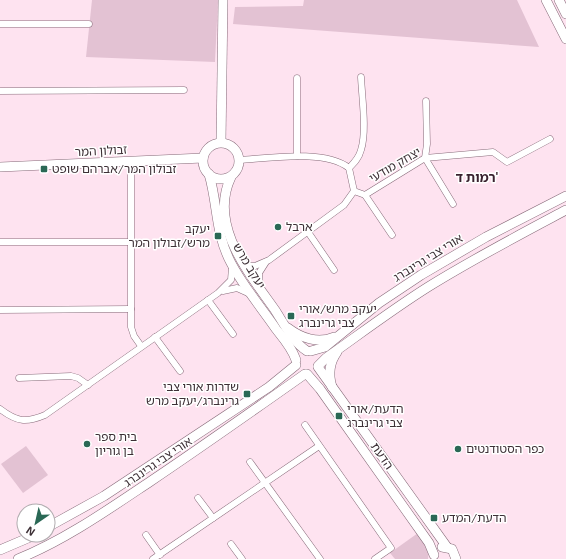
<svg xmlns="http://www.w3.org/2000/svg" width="566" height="559" font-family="'Exo 2','Noto Sans Hebrew',sans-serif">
<rect width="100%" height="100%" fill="#fee3f0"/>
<g fill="#e3c2d3">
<path d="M92 0H218L215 62 86 57Z"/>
<path d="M304 0H517L539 47 233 24 235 7 303 6Z"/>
<path d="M26 446 48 475 23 493 1 464Z"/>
<path d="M418 533 429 550 428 559H395L390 553Z"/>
</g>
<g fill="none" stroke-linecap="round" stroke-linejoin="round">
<g stroke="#876a79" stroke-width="7">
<g id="street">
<path d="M0 24H89"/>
<path d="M0 91 184 90"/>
<path d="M426 101 427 144 425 158 453 204"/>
<path d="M297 156V78"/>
<path d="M240 160C269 158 325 149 349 168L354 191"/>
<path d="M131 161V327L134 336 141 346"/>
<path d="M349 168C354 163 359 158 361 150 367 131 362 98 361 77"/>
<path d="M354 191 365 195 425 158 493 152 507 162 550 139"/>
<path d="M365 195 392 235"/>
<path d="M308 232 334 270"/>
<path d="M0 242H131"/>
<path d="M243 265 255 266 269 260 344 205 354 191"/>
<path d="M260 287 259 273 266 262"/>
<path d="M223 291 237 288 248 293"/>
<path d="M208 300 233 334"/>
<path d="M0 310 131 309"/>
<path d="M155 337 180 371"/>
<path d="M19 378 71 376 78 378 88 385"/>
<path d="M0 409C17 422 26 423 45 415L218 293 231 280 232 267"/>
<path d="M305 425 391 548 375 559"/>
<path d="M250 462 320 559"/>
<path d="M198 498 213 518"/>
<path d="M146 535 160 555"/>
<path d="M231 544 242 559"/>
<path d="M153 559 319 446"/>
</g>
</g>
<g stroke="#876a79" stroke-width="10">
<g id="secondary">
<path d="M546 0 566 39"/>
<path d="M559 0 566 14"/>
<path d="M221 142 223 0"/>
<circle cx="221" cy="161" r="18"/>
<path d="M0 167 203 158"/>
<path d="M209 174C218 205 215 233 231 263 243 286 261 307 276 329 284 339 292 348 296 360"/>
<path d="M231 177C208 225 249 273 275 310 284 324 293 342 307 351"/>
<path d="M288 328C301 338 318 344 334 337"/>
<path d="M311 351 325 347 379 303 421 275 486 237 566 196"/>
<path d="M318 366 326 358C360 334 393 309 428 287 473 259 519 235 566 210"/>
<path d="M318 367 447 547"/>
<path d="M307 374 320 389 429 543 434 555"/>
<path d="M332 387C328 374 329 363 337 352"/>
<path d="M48 527 104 496 269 387 296 365"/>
<path d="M442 547 452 549 456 559"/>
<path d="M0 550 35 535"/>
<path d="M18 559C65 540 109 509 151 481 203 446 254 410 305 374"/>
</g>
</g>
<use href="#street" stroke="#fff" stroke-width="6"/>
<use href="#secondary" stroke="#fff" stroke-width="9"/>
</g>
<g fill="#2a6855" stroke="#fff" stroke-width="1.5">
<rect x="40" y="165" width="8" height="8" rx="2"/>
<circle cx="278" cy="227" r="4"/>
<rect x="214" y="232" width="8" height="8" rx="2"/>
<rect x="287" y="312" width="8" height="8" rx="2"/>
<rect x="243" y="390" width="8" height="8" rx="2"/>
<rect x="335" y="412" width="8" height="8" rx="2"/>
<circle cx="87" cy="444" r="4"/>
<circle cx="458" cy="449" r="4"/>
<rect x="430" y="514" width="8" height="8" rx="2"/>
</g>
<g text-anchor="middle" stroke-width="3" stroke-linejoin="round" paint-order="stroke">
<g font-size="12" fill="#3d3036" stroke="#fff">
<text transform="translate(101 151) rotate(-3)" y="4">זבולון המר</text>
<text transform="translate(395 165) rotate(-30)" y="4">יצחק מודעי</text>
<text transform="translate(428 258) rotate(-32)" y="4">אורי צבי גרינברג</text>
<text transform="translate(249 266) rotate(59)" y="4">יעקב מרש</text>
<text transform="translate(382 456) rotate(55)" y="4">הדעת</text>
<text transform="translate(158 462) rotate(-34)" y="4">אורי צבי גרינברג</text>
</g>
<g font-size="12" fill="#3d3036" stroke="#fff" text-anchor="start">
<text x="52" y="173">זבולון המר/אברהם שופט</text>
<text x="286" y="231">ארבל</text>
<text x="210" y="233" text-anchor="end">יעקב<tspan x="210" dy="14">מרש/זבולון המר</tspan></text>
<text x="299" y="313">יעקב מרש/אורי<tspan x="299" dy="14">צבי גרינברג</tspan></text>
<text x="239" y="391" text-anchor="end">שדרות אורי צבי<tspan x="239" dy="14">גרינברג/יעקב מרש</tspan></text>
<text x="347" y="413">הדעת/אורי<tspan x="347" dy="14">צבי גרינברג</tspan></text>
<text x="95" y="441">בית ספר<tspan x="95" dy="14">בן גוריון</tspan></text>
<text x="466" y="453">כפר הסטודנטים</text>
<text x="442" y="522">הדעת/המדע</text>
</g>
<g font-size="13" font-weight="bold" fill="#3a222f" stroke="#fff">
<text x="477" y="182">רמות ד'</text>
</g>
</g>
<g transform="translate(36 523) rotate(214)"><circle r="19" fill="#ffffff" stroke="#b1acaf"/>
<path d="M0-3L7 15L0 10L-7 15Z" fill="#2a6855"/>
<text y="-6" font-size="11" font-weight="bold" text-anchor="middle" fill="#3d3036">N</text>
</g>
</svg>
